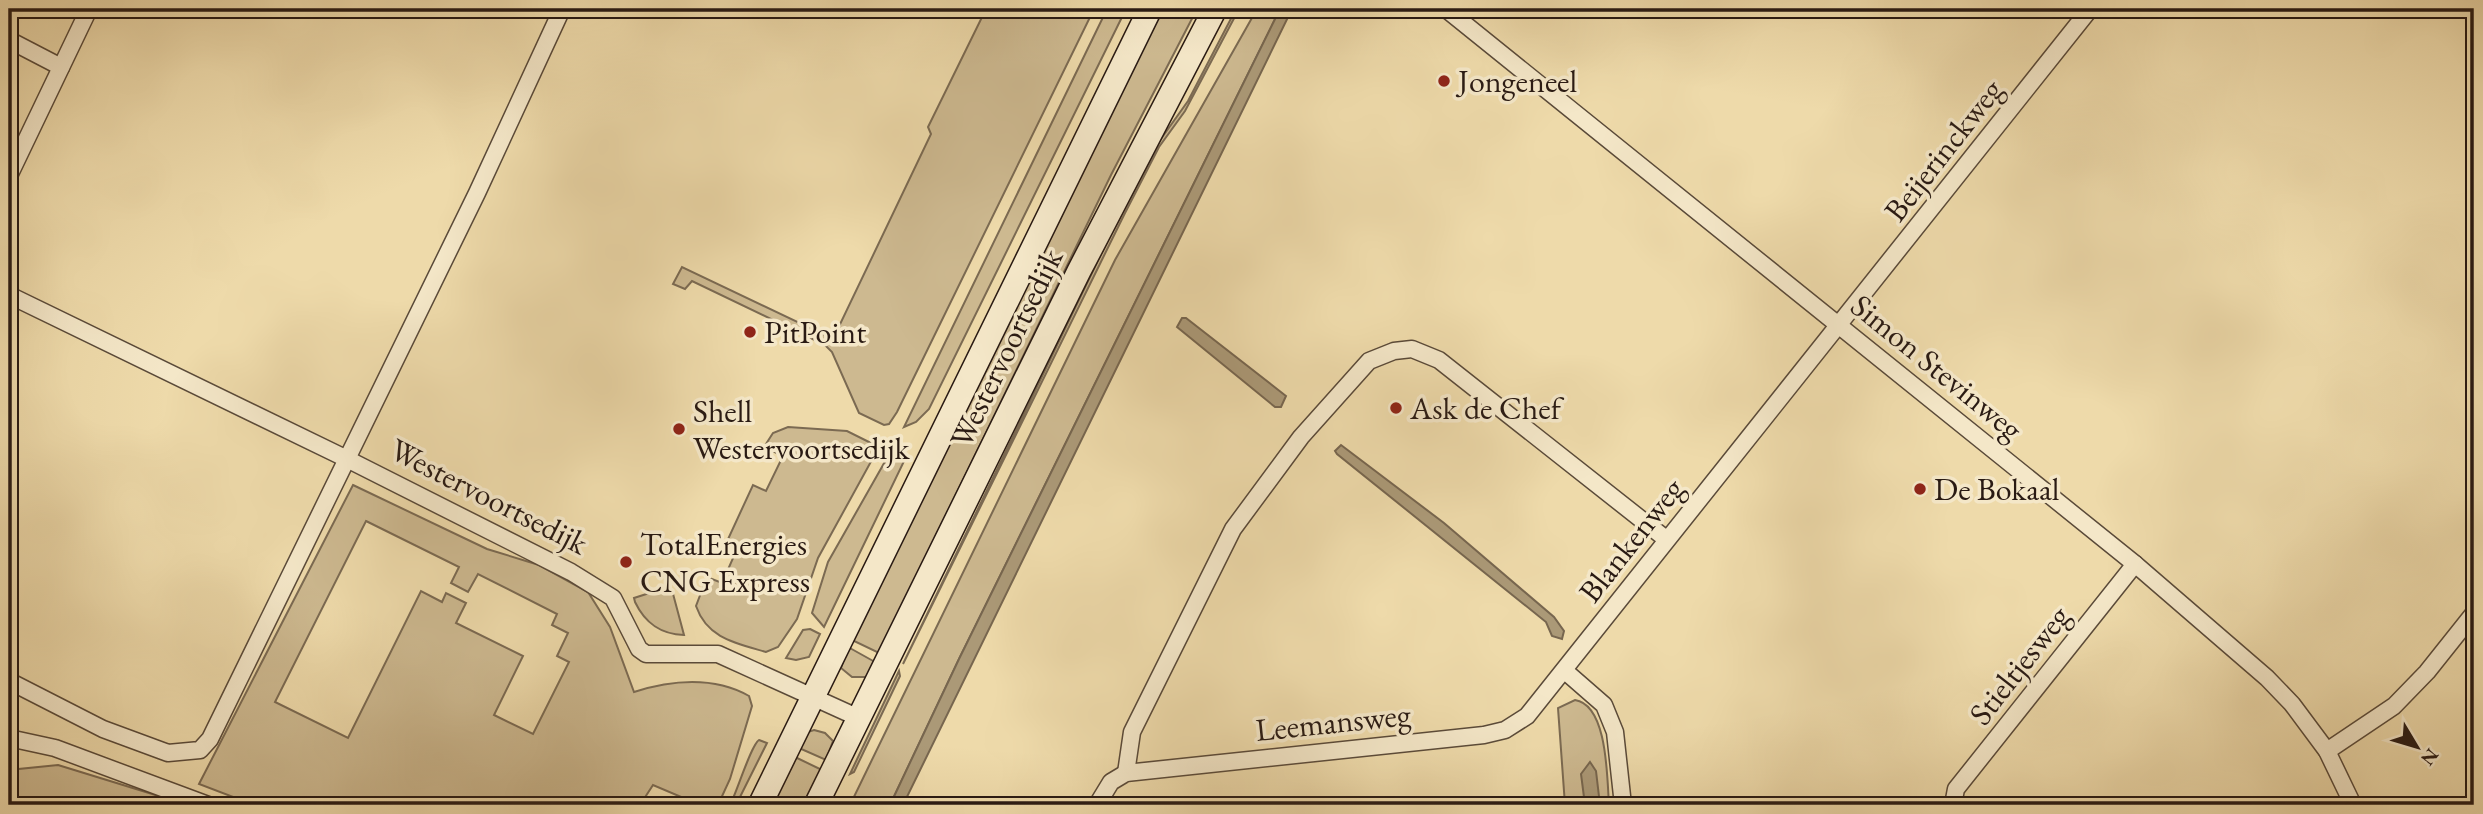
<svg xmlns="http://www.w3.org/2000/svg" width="2483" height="814" font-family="'EB Garamond',serif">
<rect width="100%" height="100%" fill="#eedaaa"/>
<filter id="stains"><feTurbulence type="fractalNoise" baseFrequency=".00286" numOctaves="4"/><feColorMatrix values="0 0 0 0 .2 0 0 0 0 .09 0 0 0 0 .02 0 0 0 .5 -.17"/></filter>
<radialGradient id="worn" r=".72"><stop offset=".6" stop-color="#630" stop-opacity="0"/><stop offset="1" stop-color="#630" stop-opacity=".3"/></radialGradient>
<g fill="#cdb990" stroke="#7b6a52" stroke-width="2" fill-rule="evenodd">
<path d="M986 9H1094L897 412 889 424 884 425 859 413 832 352 825 345 692 281 685 289 673 284 682 267 833 339 931 134 928 127Z"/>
<path d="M1107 9H1126L929 409 916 422 904 427Z"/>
<path d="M1162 9H1197L1111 175 879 653 852 640Z"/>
<path d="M1236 9H1239L1185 111 1159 147 1125 213 903 664 1148 157 1188 101Z"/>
<path d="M1257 9H1280L959 659 890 805H850L1115 260Z"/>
<path d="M788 427 847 431 879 447 818 558 797 619 778 647 766 652C735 643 707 638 696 606L707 577 722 583 734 556 723 550 753 485 766 491 783 456 764 447 773 433Z"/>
<path d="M891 451 907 455 824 627 812 613 828 562Z"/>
<path d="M353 485 487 549 539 565 588 592 610 627 634 692C671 680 714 676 749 696L752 706 730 779 718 805H700L653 785 640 805H254L199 784ZM366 521 459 567 451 583 468 592 478 574 557 614 552 625 568 633 557 656 569 662 533 734 494 715 523 656 456 623 466 603 446 593 442 602 421 591 348 738 275 702Z"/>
<path d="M665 588 672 590 684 635C660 634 645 623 635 602L634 598Z"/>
<path d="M810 629 820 634 809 657 796 660 786 658 803 630Z"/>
<path d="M848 647 875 662 866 677H852L841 668Z"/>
<path d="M899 671 900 676 854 772 850 774Z"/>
<path d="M1575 700C1608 705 1607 779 1609 805H1565L1558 708Z"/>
<path d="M814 730 825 733 833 741 826 760 799 748 808 732Z"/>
<path d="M759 740 767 743 736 805H730C737 792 751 745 759 740Z"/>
<path d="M795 757 822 770 804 805H772Z"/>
<path d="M58 765 188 805H9V770Z"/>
</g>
<g fill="#ab9977" stroke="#77664f" stroke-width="2">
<path d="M1280 9H1292L903 805H890L959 659Z"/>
<path d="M1182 318H1186L1286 396 1281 407H1275L1177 327Z"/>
<path d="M1341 445 1444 523 1554 617 1564 631 1562 639 1552 636 1546 622 1337 454 1335 451Z"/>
<path d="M1590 762 1596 771 1600 805H1585L1581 774Z"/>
</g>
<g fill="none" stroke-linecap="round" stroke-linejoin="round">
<g stroke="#5a4a39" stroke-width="19">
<g id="street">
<path d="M1446 9 2135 564 2267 678 2292 704 2327 751 2353 805"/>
<path d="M9 40 61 67"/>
<path d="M9 176 89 9"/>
<path d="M9 295 345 458 571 572 613 598 639 649 646 654H718L859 718"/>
<path d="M1565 671 1604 705 1615 732 1623 805"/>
<path d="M9 681 103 729 168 753 200 750 210 739 477 193 562 9"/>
<path d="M9 738 55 748 208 805"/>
<path d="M2327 751 2394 706 2427 672 2474 613"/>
<path d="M1126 773 1132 732 1233 529 1301 437 1369 361 1394 351 1412 349 1439 360 1666 539"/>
<path d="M1097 805 1111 782 1126 773 1484 735 1505 730 1527 716 2090 9"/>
<path d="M1953 805 1956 789 2135 564"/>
</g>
</g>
<g stroke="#291a13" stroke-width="26">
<g id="secondary">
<path d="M760 805 1150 9"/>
<path d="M816 805 1079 271 1215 9"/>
</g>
</g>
<use href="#street" stroke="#f4e7c8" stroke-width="16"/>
<use href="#secondary" stroke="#f4e7c8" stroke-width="23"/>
</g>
<g fill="#8f2418" stroke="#f4e7c8" stroke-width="2.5">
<circle cx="1444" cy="81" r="7"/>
<circle cx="750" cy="332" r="7"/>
<circle cx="1396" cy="408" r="7"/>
<circle cx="679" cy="429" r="7"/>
<circle cx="1920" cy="489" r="7"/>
<circle cx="626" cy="562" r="7"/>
</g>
<g text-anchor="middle" stroke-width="7" stroke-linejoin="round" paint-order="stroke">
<g font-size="32" fill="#291a13" stroke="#f4e7c8" text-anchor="start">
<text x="1458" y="92">Jongeneel</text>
<text x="764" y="343">PitPoint</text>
<text x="1410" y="419">Ask de Chef</text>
<text x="693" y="422">Shell<tspan x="693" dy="37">Westervoortsedijk</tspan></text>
<text x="1934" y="500">De Bokaal</text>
<text x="640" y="555">TotalEnergies<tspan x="640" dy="37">CNG Express</tspan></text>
</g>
<g font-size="32" fill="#291a13" stroke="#f4e7c8">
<text transform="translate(1943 150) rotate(-52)" y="11">Beijerinckweg</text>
<text transform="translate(1006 348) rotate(-64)" y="11">Westervoortsedijk</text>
<text transform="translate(1937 367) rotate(39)" y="11">Simon Stevinweg</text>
<text transform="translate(489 496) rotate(27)" y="11">Westervoortsedijk</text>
<text transform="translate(1631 540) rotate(-52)" y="11">Blankenweg</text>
<text transform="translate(2019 665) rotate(-52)" y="11">Stieltjesweg</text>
<text transform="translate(1333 722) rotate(-6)" y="11">Leemansweg</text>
</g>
</g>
<rect width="2483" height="814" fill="none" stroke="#eedaaa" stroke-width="35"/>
<rect x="10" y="10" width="2462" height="793" fill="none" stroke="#291a13" stroke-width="3.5"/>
<rect x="18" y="18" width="2448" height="779" fill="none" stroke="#291a13" stroke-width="2"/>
<g transform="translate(2417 747) rotate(128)" stroke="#f4e7c8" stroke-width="5" paint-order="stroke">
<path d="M0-5L12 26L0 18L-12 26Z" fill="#291a13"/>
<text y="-10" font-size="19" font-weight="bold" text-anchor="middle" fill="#291a13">N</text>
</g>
<rect width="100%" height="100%" filter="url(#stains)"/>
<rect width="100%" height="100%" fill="url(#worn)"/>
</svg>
